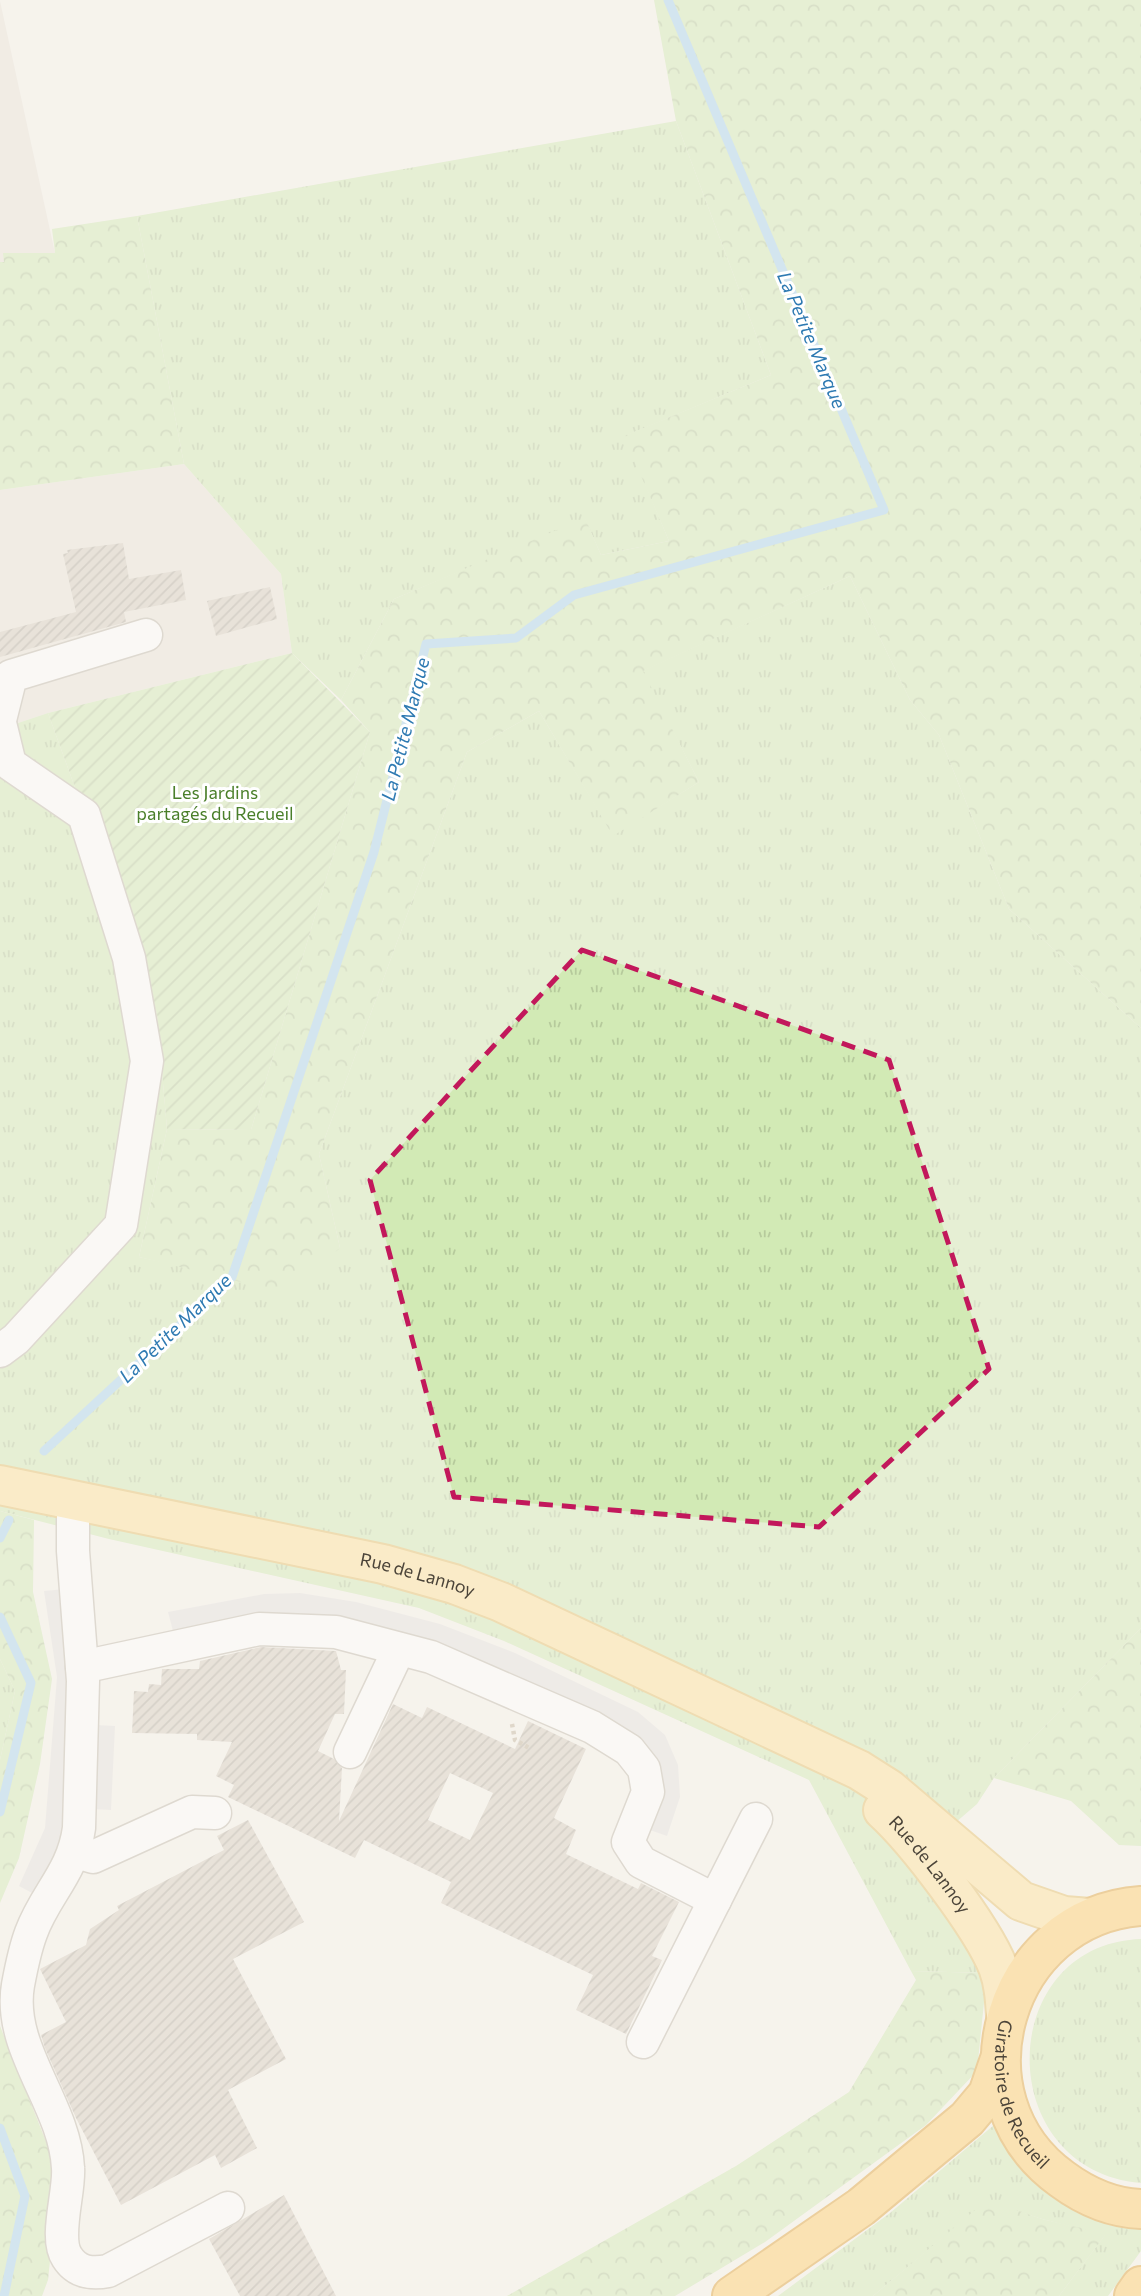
<svg xmlns="http://www.w3.org/2000/svg" width="1141" height="2296" font-family="Commissioner,sans-serif">
<defs>
<pattern id="grass-tufts" width="24" height="20" patternUnits="userSpaceOnUse" patternTransform="scale(1.75)"><rect width="24" height="20" fill="#d2eab5"/><path d="M3 7l-1-3M5 7V3M7 7l1-3M15 17l-1-3M17 17v-4M19 17l1-3" fill="none" stroke="#b6ca9c"/></pattern>
<pattern id="forest-crowns" width="20" height="18" patternUnits="userSpaceOnUse" patternTransform="scale(1.75)"><rect width="20" height="18" fill="#d2eab5"/><path d="M2 6a3 3 0 1 1 6 0M12 15a3 3 0 1 1 6 0" fill="none" stroke="#b6ca9c"/></pattern>
<pattern id="garden-furrows" width="10" height="10" patternUnits="userSpaceOnUse" patternTransform="scale(1.75)"><rect width="10" height="10" fill="#d2eab5"/><path d="M-1 1l2-2M0 10L10 0M9 11l2-2" fill="none" stroke="#b6ca9c"/></pattern>
<pattern id="building-hatch" width="6" height="6" patternUnits="userSpaceOnUse" patternTransform="scale(1.75)"><rect width="6" height="6" fill="#d8cfc1"/><path d="M-1 1l2-2M0 6l6-6M5 7l2-2" fill="none" stroke="#b1aa9e"/></pattern>
</defs>
<rect width="100%" height="100%" fill="#f6f3ec"/>
<g fill="#eae5da">
<path d="M0 1 55 253H4V262H0Z"/>
<path d="M184 464 281 574 292 653 48 713 0 729V490Z"/>
</g>
<g fill="url(#grass-tufts)">
<path d="M676 121 771 375 625 436 669 541 601 555 585 519 394 599 341 700 292 653 281 574 184 464 137 216Z"/>
<path d="M850 576 910 700 939 735 1009 909 1141 1028V1628L994 1778 977 1804 911 1861 987 1973 911 1971 809 1780 504 1641 419 1608 109 1539 0 1511V729L48 713 157 1014 167 1129 139 1257 203 1271 340 1248 319 1154 467 752 539 711 613 835 699 782 642 671Z"/>
<path d="M0 1659 15 1691 0 1760Z"/>
<path d="M1141 1939V2183C991 2170 994 1944 1141 1939Z"/>
<path d="M994 2125C1032 2189 1067 2217 1141 2229V2251L1108 2296H1059L1105 2235 1042 2219 987 2201 873 2296H778L890 2213Z"/>
</g>
<g fill="url(#forest-crowns)">
<path d="M654 0H1141V1028L1009 909 939 735 910 700 850 576 643 671 699 782 613 836 539 711 467 752 319 1154 340 1248 286 1293 139 1257 167 1129 251 1130 370 732 341 700 394 599 585 518 601 555 669 541 624 436 771 375 676 121Z"/>
<path d="M137 216 184 464 0 490V262H4L3 253H55L52 229Z"/>
<path d="M0 1511 34 1520 33 1592 52 1679 40 1764 19 1858 0 1903V1760L15 1691 0 1659Z"/>
<path d="M1141 1628V1846L1119 1845 1071 1801 994 1778Z"/>
<path d="M911 1971 987 1973 977 2071 926 2125 765 2242 675 2296H507L736 2166 849 2092 916 1980Z"/>
<path d="M0 2026 59 2174 48 2280 42 2296H0Z"/>
<path d="M987 2200 1042 2219 1106 2234 1059 2296H873Z"/>
</g>
<path fill="url(#garden-furrows)" d="M292 653 370 732 251 1130 167 1129 157 1014 48 713Z"/>
<g fill="#e5e3e0">
<path d="M65 1589 71 1632 67 1824 56 1859 34 1894 19 1886 45 1828 57 1677 44 1591Z"/>
<path d="M300 1593 356 1602 440 1624 515 1653 638 1712 665 1735 678 1765 680 1797 667 1836 650 1830 659 1804 639 1742 622 1727 505 1670 433 1643 247 1615 173 1631 168 1612 264 1594Z"/>
<path d="M96 1725 115 1726 111 1810 92 1809Z"/>
</g>
<g fill="none" stroke-linecap="round" stroke-linejoin="round">
<g stroke="#a9d4f2" stroke-width="9">
<path d="M44 1451 232 1277 374 852 426 644 516 638 574 595 884 510 668 0"/>
<path d="M0 1538 9 1520"/>
<path d="M0 1617 31 1683 0 1812"/>
<path d="M0 2128 25 2196 4 2296"/>
</g>
</g>
<g fill="url(#building-hatch)" fill-rule="evenodd">
<path d="M123 543 129 579 181 570 186 600 124 612 126 622 0 657V632L76 612 63 554 68 553 67 550Z"/>
<path d="M270 587 277 619 216 636 207 601Z"/>
<path d="M261 1647 336 1651 341 1670H346L344 1714H335L318 1751 334 1759 342 1768 339 1821 393 1704 422 1718 427 1707 515 1749 528 1721 586 1749 554 1818 576 1830 566 1854 638 1889 641 1883 679 1902 652 1956 662 1960 626 2034 576 2010 593 1975 441 1903 451 1882 364 1840 355 1858 228 1797 234 1785 216 1776 232 1742 197 1740V1734L132 1733 134 1691 148 1692 149 1684 161 1685 162 1669H199L200 1661ZM450 1773 493 1793 470 1840 428 1820Z"/>
<path d="M248 1820 304 1922 233 1959 286 2059 228 2090 257 2148 221 2168 215 2155 121 2205 76 2118 45 2048 41 2035 66 2022 40 1969 86 1945 90 1929 119 1910 117 1906 224 1850 217 1836Z"/>
<path d="M284 2195 336 2296H240L209 2239Z"/>
</g>
<g fill="none" stroke-linecap="round" stroke-linejoin="round">
<g stroke="#c2bbae" stroke-width="35">
<g id="minor">
<path d="M0 720 11 676 146 635"/>
<path d="M0 723 10 764 84 815 129 958 147 1061 121 1225 16 1339 0 1351"/>
<path d="M73 1500V1551L83 1681 79 1828C73 1873 45 1894 31 1933 25 1949 21 1969 18 1985 7 2049 65 2104 68 2168 70 2191 54 2238 67 2257 77 2273 92 2274 108 2271L228 2208"/>
<path d="M82 1667 259 1629 336 1632 431 1657 592 1727 629 1750 644 1769 648 1792 628 1842 641 1862 715 1900"/>
<path d="M350 1752 399 1649"/>
<path d="M76 1852 93 1857 192 1812 215 1813"/>
<path d="M643 2042 756 1819"/>
</g>
</g>
<g stroke="#e6c16a" stroke-width="42">
<g id="major">
<path id="s1" d="M0 1485 383 1564 454 1584 501 1602 859 1770 889 1789 1021 1901 1064 1916 1090 1918"/>
<path id="s2" d="M883 1810C916 1840 982 1927 998 1967 1004 1983 1005 1999 1006 2015"/>
</g>
</g>
<g stroke="#e0a43c" stroke-width="42">
<g id="highway">
<path id="s3" d="M1141 1906C1003 1916 949 2098 1062 2179 1085 2196 1113 2208 1141 2209"/>
<path d="M732 2296 861 2207 967 2119 988 2094 1000 2059"/>
<path d="M1134 2296 1141 2286"/>
</g>
</g>
<path stroke="#c4b79f" stroke-width="4.5" stroke-dasharray="3.5 3.5" stroke-linecap="butt" d="M512 1724 515 1740 531 1749"/>
<use href="#minor" stroke="#fff" stroke-width="32"/>
<use href="#major" stroke="#ffe39c" stroke-width="38"/>
<use href="#highway" stroke="#ffcf6e" stroke-width="38"/>
</g>
<path d="M0 0H1141V2296H0ZM582 950 889 1060 989 1369 819 1527 454 1497 370 1180Z" fill="#f6f3ec" fill-opacity=".55" fill-rule="evenodd"/>
<path fill="none" stroke="#c2185b" stroke-width="5" stroke-dasharray="14 9" stroke-linejoin="round" d="M582 950 889 1060 989 1369 819 1527 454 1497 370 1180Z"/>
<g text-anchor="middle" stroke-width="6" stroke-linejoin="round" paint-order="stroke">
<g font-size="18" fill="#4a7f2a" stroke="#fff">
<text x="215" y="799">Les Jardins<tspan x="215" dy="21">partagés du Recueil</tspan></text>
</g>
<g font-size="18" fill="#4b4439" stroke="#fff">
<text dy="6" stroke="none"><textPath href="#s1" startOffset="427">Rue de Lannoy</textPath></text>
<text dy="6" stroke="none"><textPath href="#s2" startOffset="72">Rue de Lannoy</textPath></text>
<text dy="6" stroke="none"><textPath href="#s3" startOffset="268">Giratoire de Recueil</textPath></text>
</g>
<g font-size="19" font-style="italic" fill="#2e7ab2" stroke="#fff">
<text transform="translate(812 340) rotate(67)" y="7">La Petite Marque</text>
<text transform="translate(405 729) rotate(-76)" y="7">La Petite Marque</text>
<text transform="translate(175 1328) rotate(-44)" y="7">La Petite Marque</text>
</g>
</g>
</svg>
